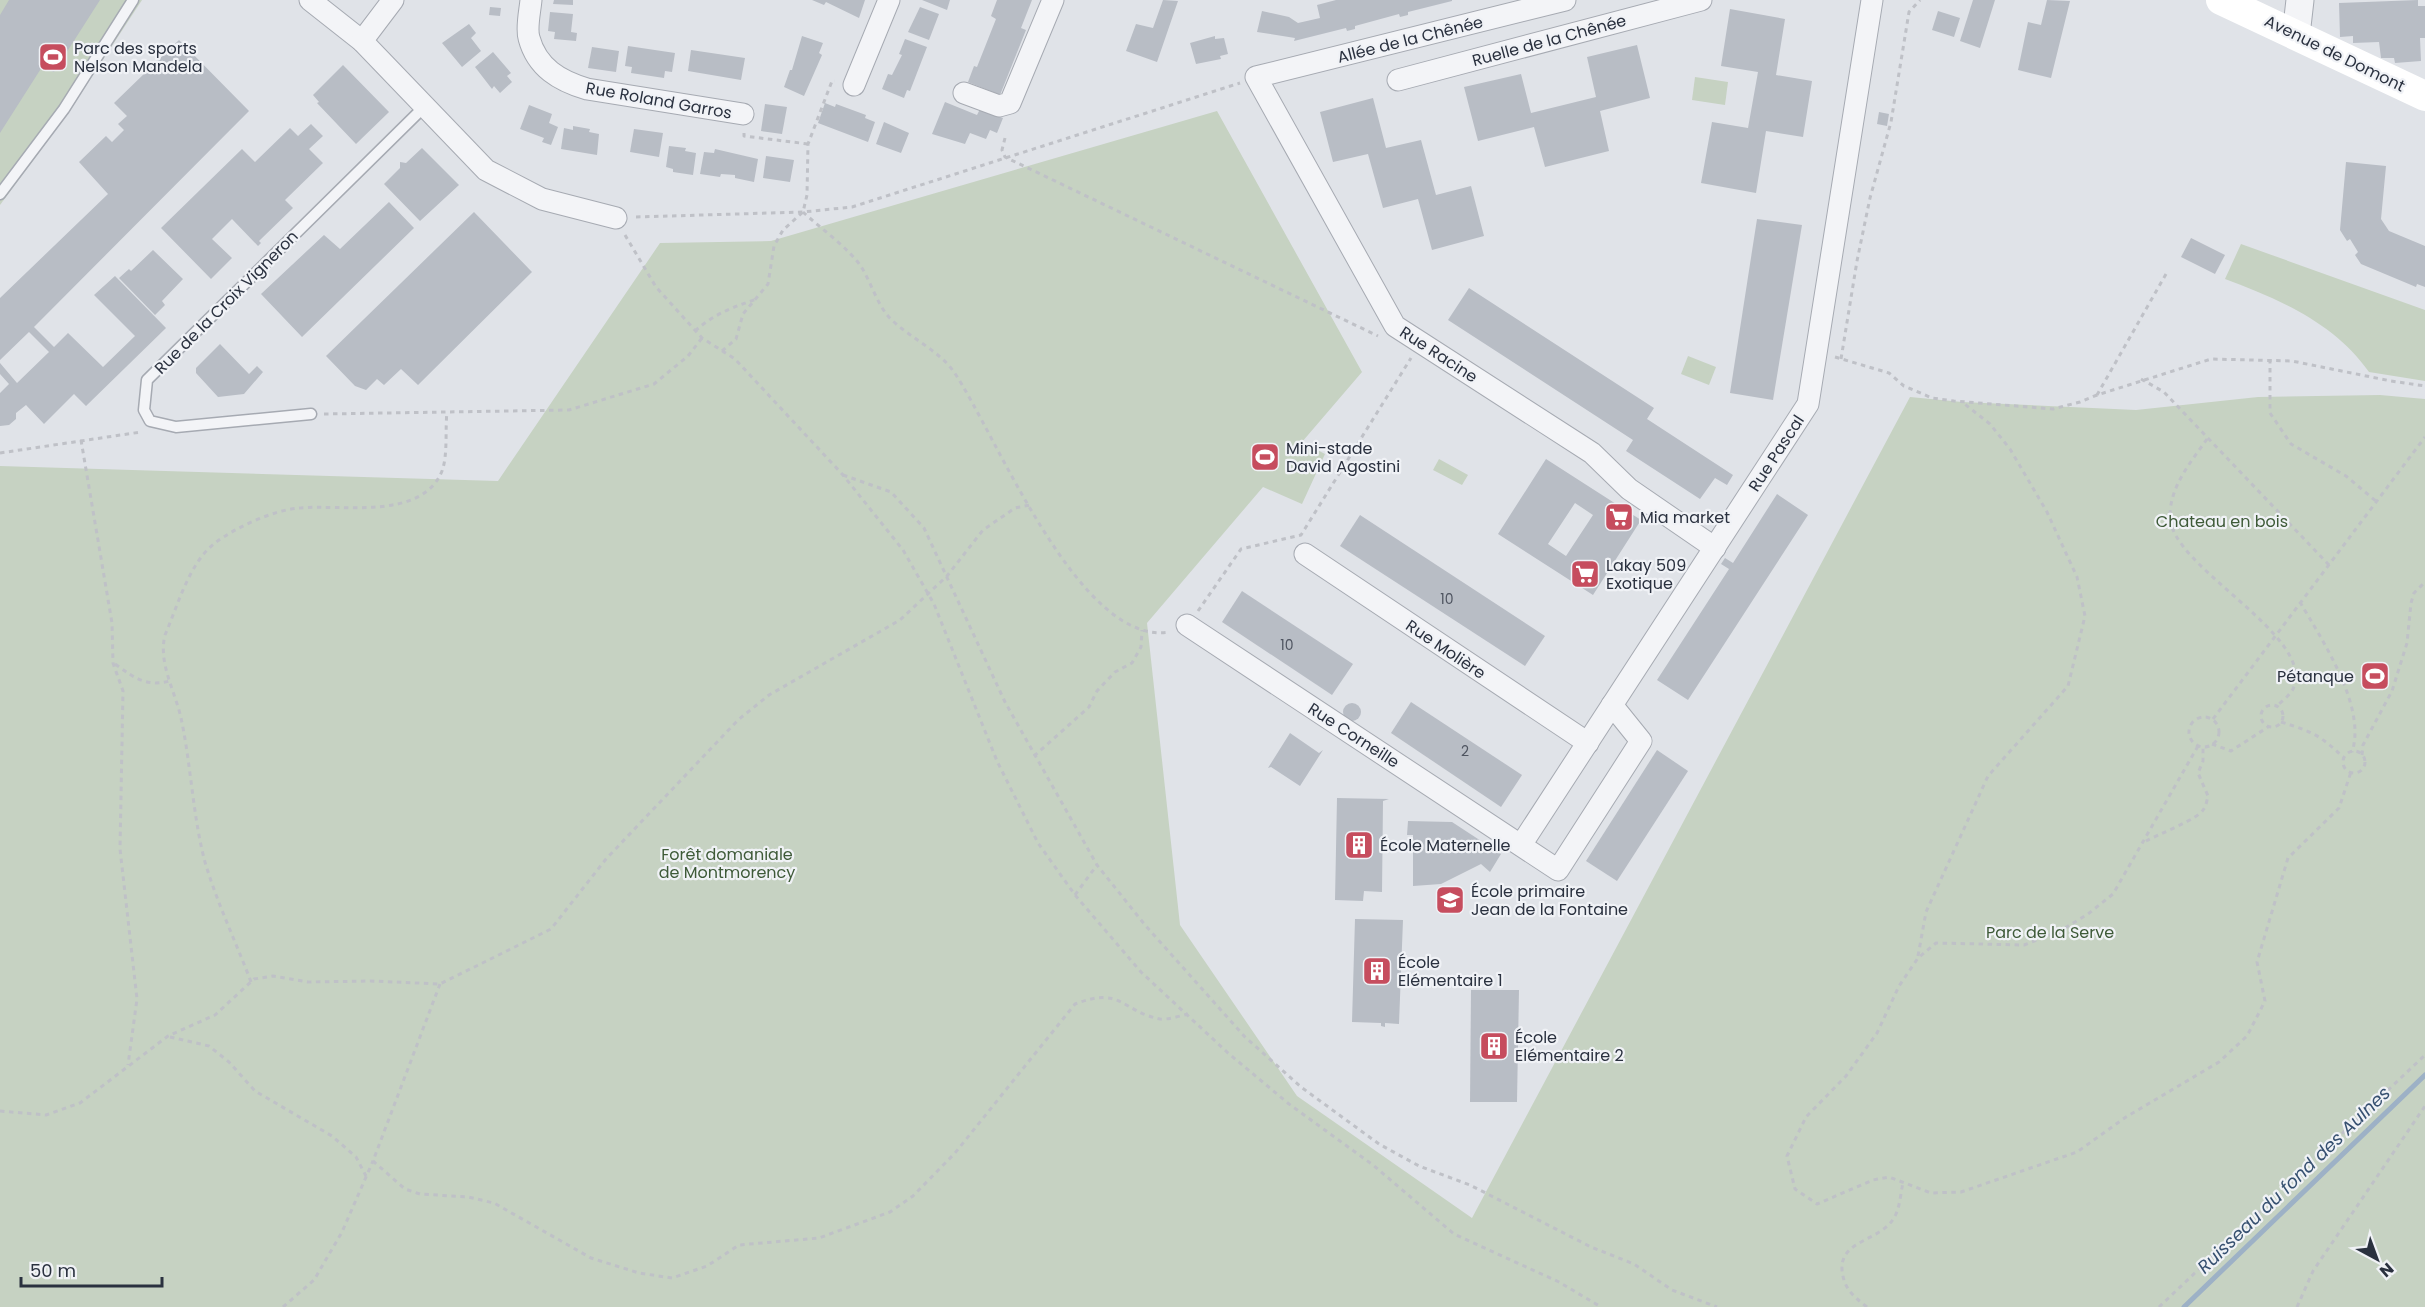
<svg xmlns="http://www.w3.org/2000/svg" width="2425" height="1307" font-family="Poppins,sans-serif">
<rect width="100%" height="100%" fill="#e0e3e8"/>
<g fill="#c6d2c2">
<path d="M0 0H142L68 113 0 205Z"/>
<path d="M1695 77 1728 82 1725 105 1692 100Z"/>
<path d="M1217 111 1362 372 1302 442 1325 454 1302 504 1263 487 1147 623 1180 925 1297 1096 1472 1218 1910 397 1962 402 2136 410 2258 397 2380 395 2425 399V1307H0V466L498 481 660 243 771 241Z"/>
<path d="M2241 244 2425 310V381L2369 372C2335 323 2279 299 2225 279Z"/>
<path d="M1688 356 1716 367 1709 385 1681 374Z"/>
<path d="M1439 459 1468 475 1462 485 1433 470Z"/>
</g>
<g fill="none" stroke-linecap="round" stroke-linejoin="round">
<path stroke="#9db1c6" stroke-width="5" d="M2184 1307 2425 1075"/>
</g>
<g fill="#b8bdc5" fill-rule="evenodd">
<path d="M9 0H100L54 72 42 67 0 133V15Z"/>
<path d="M554 0H573V5L553 4Z"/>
<path d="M812 0H865L859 18 826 2 824 5Z"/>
<path d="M922 0H950L947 10Z"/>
<path d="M997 0H1032L1021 28 1026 30 1000 95 968 82 974 66 977 67 996 19 991 16Z"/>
<path d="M1163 0 1178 1 1157 62 1126 51 1136 24 1153 28Z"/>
<path d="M1336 0H1452V1L1408 12V15L1400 17 1399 14 1355 26V29L1347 31 1346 28 1294 41 1295 38 1257 32 1262 11 1289 17 1298 23 1320 18 1317 5Z"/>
<path d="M1973 0H1995L1980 48 1960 41Z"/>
<path d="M2047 0 2070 1 2051 78 2018 70 2028 22 2041 25Z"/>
<path d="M2418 0V6H2425V38H2420L2421 61 2395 63 2394 58H2381L2379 42 2353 43V36L2340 37 2339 3Z"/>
<path d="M490 7 501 8 500 16 489 15Z"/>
<path d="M920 7 939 14 929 40 908 32Z"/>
<path d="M1730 9 1785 19 1776 75 1812 81 1803 137 1766 131 1756 193 1701 183 1712 122 1748 128 1758 72 1721 66Z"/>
<path d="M1938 11 1960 18 1954 37 1932 30Z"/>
<path d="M550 12 573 14 571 32 577 33 576 41 554 39 555 32 548 31Z"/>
<path d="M469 24 476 33 471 38 481 51 462 67 442 43Z"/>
<path d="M802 36 823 43 819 53 822 55 804 96 784 87 790 70H792Z"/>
<path d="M1215 36V39L1224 38 1228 54 1220 56 1221 59 1196 64 1190 43Z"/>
<path d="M905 39 927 47 910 91 907 90 904 98 882 89 888 74 892 75 902 55 899 54Z"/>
<path d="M179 40 249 111 34 327 54 347 68 333 103 367 135 336 94 295 115 276 166 328 86 406 74 394 44 424 26 405 16 413V419L9 425 0 426V393L9 384 0 374V363L17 383 49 352 29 332 0 360V298L108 194 79 162 106 136 112 142 124 130 118 124 127 116 114 103Z"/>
<path d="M1637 45 1650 98 1600 111 1609 151 1545 167 1534 127 1478 141 1464 87 1521 74 1531 113 1596 97 1587 57Z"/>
<path d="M628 46 675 53 672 72 665 71 664 78 631 73 632 67 625 66Z"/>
<path d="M592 47 619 51 616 72 588 68Z"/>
<path d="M691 50 745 58 741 80 688 71Z"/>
<path d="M493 52 511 73 507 76 512 82 500 93 494 86 492 89 475 67Z"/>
<path d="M343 65 389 112 356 144 317 103 319 102 313 95Z"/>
<path d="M1373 98 1386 148 1421 140 1436 195 1471 186 1484 236 1432 250 1418 199 1383 208 1368 154 1333 162 1320 112Z"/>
<path d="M945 102 977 115 980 109 1003 118 997 133 990 130 986 139 970 133 965 144 932 134Z"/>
<path d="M825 103 835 107 836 104 866 115 865 118 875 122 868 142 818 123Z"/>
<path d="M765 104 787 107 782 134 761 131Z"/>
<path d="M529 105 552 114 549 123 558 127 551 145 542 142 544 138 520 129Z"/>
<path d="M1879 112 1889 114 1887 126 1877 124Z"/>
<path d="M884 122 909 133 901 153 876 144Z"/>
<path d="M311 124 323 136 309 149 323 163 285 200 293 208 259 241 261 243 258 246 232 219 212 239 232 258 211 279 161 228 242 149 255 162 290 128 298 136Z"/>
<path d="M573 126 590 129 589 132 599 134 597 155 561 149 564 128 573 130Z"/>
<path d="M634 129 663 133 659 157 630 152Z"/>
<path d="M669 146 686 148 685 151 696 153 693 175 673 172V169L666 167Z"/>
<path d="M422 148 459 185 420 221 384 184 400 168V162L406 163Z"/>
<path d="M715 149 758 159 754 182 735 178V175L721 174 720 177 700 174 704 152 714 153Z"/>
<path d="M766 156 794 160 790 182 763 178Z"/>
<path d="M2346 162 2386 166 2381 219 2389 231 2425 246V287L2417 284 2416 287 2361 264 2355 255 2358 252 2350 239 2347 241 2340 230Z"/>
<path d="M389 202 414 228 302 337 261 294 324 235 340 249Z"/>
<path d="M474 212 532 272 418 385 401 369 384 385 377 379 366 390 355 386 326 356Z"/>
<path d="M1757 219 1802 225 1773 400 1730 393Z"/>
<path d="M2191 238 2225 255 2215 274 2181 257Z"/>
<path d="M153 250 183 279 162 301 165 305 155 315 119 278 129 269 131 271Z"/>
<path d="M1469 288 1654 408 1647 419 1733 475 1727 485 1715 478 1700 499 1626 451 1633 440 1448 320Z"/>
<path d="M220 344 249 374 257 366 263 372 244 394 218 397 196 373V368Z"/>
<path d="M1546 459 1641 520 1593 595 1498 534ZM1575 503 1593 515 1566 556 1548 544Z"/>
<path d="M1777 494 1808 515 1688 700 1657 680 1729 569 1721 564 1725 558 1733 563Z"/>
<path d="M1360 515 1545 636 1525 666 1340 546Z"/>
<path d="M1242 591 1353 664 1332 695 1222 622Z"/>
<path d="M1411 702 1522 775 1501 807 1391 733Z"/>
<circle cx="1352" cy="712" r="9"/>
<path d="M1290 733 1319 753 1323 750 1300 786 1271 767 1268 768Z"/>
<path d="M1657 750 1688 771 1617 881 1586 861Z"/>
<path d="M1337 798 1389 799 1383 801 1382 892 1364 891 1363 901 1335 900Z"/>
<path d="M1408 821 1452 822 1501 854 1490 872 1481 864 1441 884 1413 886V835H1407Z"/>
<path d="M1355 919 1403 920 1399 1024 1385 1023V1027L1381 1026V1023L1352 1022Z"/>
<path d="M1471 990H1519L1517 1102H1470Z"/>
</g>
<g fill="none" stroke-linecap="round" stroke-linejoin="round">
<g stroke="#a6aab2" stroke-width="13">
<g id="service">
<path d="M0 194 64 109 133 0"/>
<path d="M311 414 176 427 150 421 144 410 147 380 425 106"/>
</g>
</g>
<g stroke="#a6aab2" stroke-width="23">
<g id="minor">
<path d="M310 0 362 41 486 170 542 199 616 218"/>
<path d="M531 0C530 11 526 28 529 38 537 68 560 81 587 89L743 114"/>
<path d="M1565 0 1256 77 1395 326 1592 453 1629 489 1715 548"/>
<path d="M362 41 393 0"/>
<path d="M1398 80 1701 0"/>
<path d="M854 85 889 0"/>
<path d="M964 93 999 106 1010 103 1053 0"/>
<path d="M1305 554 1588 743"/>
<path d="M1187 625 1558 870 1641 741 1612 705"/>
<path d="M1521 845 1808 404 1872 0"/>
</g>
</g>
<g stroke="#a6aab2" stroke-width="29">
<path id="tertiary" d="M2296 35 2300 0"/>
</g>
<g stroke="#bfc1c7" stroke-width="3" stroke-dasharray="4.5 4.5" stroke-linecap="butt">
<path d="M744 133V136L808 144"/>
<path d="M1005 138 1002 150 1005 157 1378 336"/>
<path d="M803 212C820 228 850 249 862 268 871 283 877 303 888 316 907 337 938 349 954 372 996 434 1080 648 1170 632"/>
<path d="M636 217 803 212 852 207 1240 83"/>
<path d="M625 235 656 287 702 338 735 359 843 475 903 550 934 604 997 761 1038 843 1075 895 1141 972 1228 1053 1289 1104 1373 1165 1454 1234 1559 1282 1601 1307"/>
<path d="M2166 274 2097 395 2211 359 2292 361 2391 381 2425 386"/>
<path d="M695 331C714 314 733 307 757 299"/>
<path d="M722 351 736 339 743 314 768 284 774 246 783 230 803 212 807 195 808 144 832 81H835"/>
<path d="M1835 357 1889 373 1904 386 1932 398 1954 401 2053 409 2080 402 2097 395"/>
<path d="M1841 359 1857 261 1870 198 1891 122 1909 12 1920 0"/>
<path d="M2270 359V413L2291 444 2346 476 2377 502"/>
<path d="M2141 379 2164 392 2329 565"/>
<path d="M324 414 569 410 654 384 688 356 702 338"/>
<path d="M2207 439C2191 462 2170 486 2170 516 2169 567 2318 636 2293 689 2290 695 2282 701 2277 706"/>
<path d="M81 440 112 623 113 663 123 691 120 849 137 999 128 1065"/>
<path d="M0 453 141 432"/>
<path d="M843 475 891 492 924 528 1005 702 1097 865 1145 925 1245 1037 1301 1087 1379 1144 1419 1166 1470 1185 1591 1247 1634 1264 1672 1290 1717 1307"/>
<path d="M2300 602C2322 640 2367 707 2352 752"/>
<path d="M1198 611 1241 549 1301 535 1411 358"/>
<path d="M115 664C135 678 145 687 170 681"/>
<circle cx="2272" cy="716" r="11"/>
<circle cx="2204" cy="732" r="15"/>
<path d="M2213 719 2425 437"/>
<path d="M2281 722C2313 732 2320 735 2344 758"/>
<path d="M2212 744 2231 751 2268 727"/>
<path d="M2198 746 2113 894 2088 914 2060 931 2024 945 1936 943 1918 958 1899 986 1877 1033 1846 1076 1806 1117 1787 1156 1795 1189 1817 1204 1873 1180 1889 1177 1931 1193 1961 1192 2077 1152 2126 1117 2219 1062 2247 1036 2265 1001 2257 962 2288 858 2339 808 2351 772"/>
<circle cx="2354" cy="762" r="11"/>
<path d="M2362 755 2363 745 2392 691 2407 643 2411 603 2414 593 2425 582"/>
<path d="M1034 756 1089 707 1097 691 1115 672 1132 663 1141 647 1142 630"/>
<path d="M2146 841C2159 834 2198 819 2203 810 2206 807 2207 800 2208 796L2198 773 2203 761V747"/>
<path d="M1075 895 1097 865"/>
<path d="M1918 956 1926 912 1988 776 2068 686 2085 616 2077 577 2047 512 2010 449 1990 424 1962 402"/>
<path d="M251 982C236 942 217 903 205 862 193 818 191 764 181 718 175 691 158 663 165 635 178 605 189 563 215 543 236 527 274 510 299 508 341 504 422 521 442 471 448 455 445 429 447 412"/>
<path d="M440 984 373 1161 405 1189 420 1194 468 1197 494 1203 591 1258 639 1273 672 1278 707 1266 739 1245 819 1238 890 1212 913 1196 955 1153 1075 1004C1122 986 1121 1011 1160 1019 1167 1020 1180 1016 1188 1014"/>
<path d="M170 1037 209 1046 229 1062 255 1091 332 1136 356 1157 366 1176"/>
<path d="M0 1111 46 1115 80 1103 168 1036 215 1015 254 979 273 976 308 982 371 981 440 984 551 929 606 859 738 720 769 695 900 620 947 576 983 530 1015 508 1030 505"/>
<path d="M283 1307 314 1280 342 1232 373 1161"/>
<path d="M1867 1307C1853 1296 1844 1289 1842 1270 1840 1238 1884 1242 1896 1214 1900 1205 1901 1192 1903 1182"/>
<path d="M2159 1307 2425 1055"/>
<path d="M2297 1307 2313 1271 2425 1106"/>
</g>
<use href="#service" stroke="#f3f4f7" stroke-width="10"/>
<use href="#minor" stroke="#f3f4f7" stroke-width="21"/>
<use href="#tertiary" stroke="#f3f4f7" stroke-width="27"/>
<path stroke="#fff" stroke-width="30" d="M2221 0 2425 96"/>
</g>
<defs>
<g id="stadium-square" transform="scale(1.5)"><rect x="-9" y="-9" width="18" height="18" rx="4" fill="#c64d5e" stroke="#f0f2f6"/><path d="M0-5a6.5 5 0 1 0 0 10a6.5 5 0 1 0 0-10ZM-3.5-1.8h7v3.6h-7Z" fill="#fff"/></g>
<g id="supermarket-square" transform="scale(1.5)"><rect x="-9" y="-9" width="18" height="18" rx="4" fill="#c64d5e" stroke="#f0f2f6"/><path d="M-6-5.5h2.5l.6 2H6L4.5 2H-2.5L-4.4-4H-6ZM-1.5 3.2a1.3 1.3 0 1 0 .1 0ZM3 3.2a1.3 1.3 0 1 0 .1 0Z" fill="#fff"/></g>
<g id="building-square" transform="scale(1.5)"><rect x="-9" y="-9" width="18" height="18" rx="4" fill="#c64d5e" stroke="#f0f2f6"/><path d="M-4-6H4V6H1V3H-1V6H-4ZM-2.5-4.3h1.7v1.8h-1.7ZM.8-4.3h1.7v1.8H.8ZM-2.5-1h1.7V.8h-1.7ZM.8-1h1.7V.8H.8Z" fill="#fff"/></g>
<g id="school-square" transform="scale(1.5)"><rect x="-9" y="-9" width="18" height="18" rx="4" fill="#c64d5e" stroke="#f0f2f6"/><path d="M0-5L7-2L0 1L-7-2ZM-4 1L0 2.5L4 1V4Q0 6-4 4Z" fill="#fff"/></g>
</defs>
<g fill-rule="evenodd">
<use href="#stadium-square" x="53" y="57"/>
<use href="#stadium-square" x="1265" y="457"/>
<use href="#supermarket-square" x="1619" y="517"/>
<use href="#supermarket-square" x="1585" y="574"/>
<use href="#stadium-square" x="2375" y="676"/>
<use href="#building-square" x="1359" y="845"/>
<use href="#school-square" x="1450" y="900"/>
<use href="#building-square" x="1377" y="971"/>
<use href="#building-square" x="1494" y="1046"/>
</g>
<g text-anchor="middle" stroke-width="4.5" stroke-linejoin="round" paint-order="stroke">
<g font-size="14" fill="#4e5460">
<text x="1447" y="604">10</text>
<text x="1287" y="650">10</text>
<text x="1465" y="756">2</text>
</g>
<g font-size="16" fill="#2a313f" stroke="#f0f2f6">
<text transform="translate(1410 39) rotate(-14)" y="6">Allée de la Chênée</text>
<text transform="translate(1549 40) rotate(-15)" y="6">Ruelle de la Chênée</text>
<text transform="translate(2335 53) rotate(26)" y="6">Avenue de Domont</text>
<text transform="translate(659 100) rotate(10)" y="6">Rue Roland Garros</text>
<text transform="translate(226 302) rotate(-45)" y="6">Rue de la Croix Vigneron</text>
<text transform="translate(1439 354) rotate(33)" y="6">Rue Racine</text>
<text transform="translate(1776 453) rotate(-57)" y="6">Rue Pascal</text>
<text transform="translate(1446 649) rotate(34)" y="6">Rue Molière</text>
<text transform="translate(1354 735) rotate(33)" y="6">Rue Corneille</text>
</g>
<g font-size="16" fill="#2a313f" stroke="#f0f2f6" text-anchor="start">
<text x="74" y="54">Parc des sports<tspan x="74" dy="18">Nelson Mandela</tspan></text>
<text x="1286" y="454">Mini-stade<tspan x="1286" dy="18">David Agostini</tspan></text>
<text x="1640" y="523">Mia market</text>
<text x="1606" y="571">Lakay 509<tspan x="1606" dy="18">Exotique</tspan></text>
<text x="2354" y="682" text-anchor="end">Pétanque</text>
<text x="1380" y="851">École Maternelle</text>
<text x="1471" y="897">École primaire<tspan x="1471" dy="18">Jean de la Fontaine</tspan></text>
<text x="1398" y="968">École<tspan x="1398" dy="18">Elémentaire 1</tspan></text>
<text x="1515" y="1043">École<tspan x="1515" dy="18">Elémentaire 2</tspan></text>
</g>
<g font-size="16" fill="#3e5a38" stroke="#f0f2f6">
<text x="2222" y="527">Chateau en bois</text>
<text x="727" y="860">Forêt domaniale<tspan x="727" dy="18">de Montmorency</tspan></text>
<text x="2050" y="938">Parc de la Serve</text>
</g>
<g font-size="18" font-style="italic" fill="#365070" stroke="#f0f2f6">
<text transform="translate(2294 1180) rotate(-44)" y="6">Ruisseau du fond des Aulnes</text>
</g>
</g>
<g transform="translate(2377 1259) rotate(139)" stroke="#f0f2f6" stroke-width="4.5" paint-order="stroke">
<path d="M0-4.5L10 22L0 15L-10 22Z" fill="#2a313f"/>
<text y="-9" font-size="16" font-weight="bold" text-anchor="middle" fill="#2a313f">N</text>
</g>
<path d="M21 1277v9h141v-9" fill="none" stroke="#2a313f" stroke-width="3"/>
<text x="30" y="1277" font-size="18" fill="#2a313f" stroke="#f0f2f6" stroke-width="4.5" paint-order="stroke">50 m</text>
</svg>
